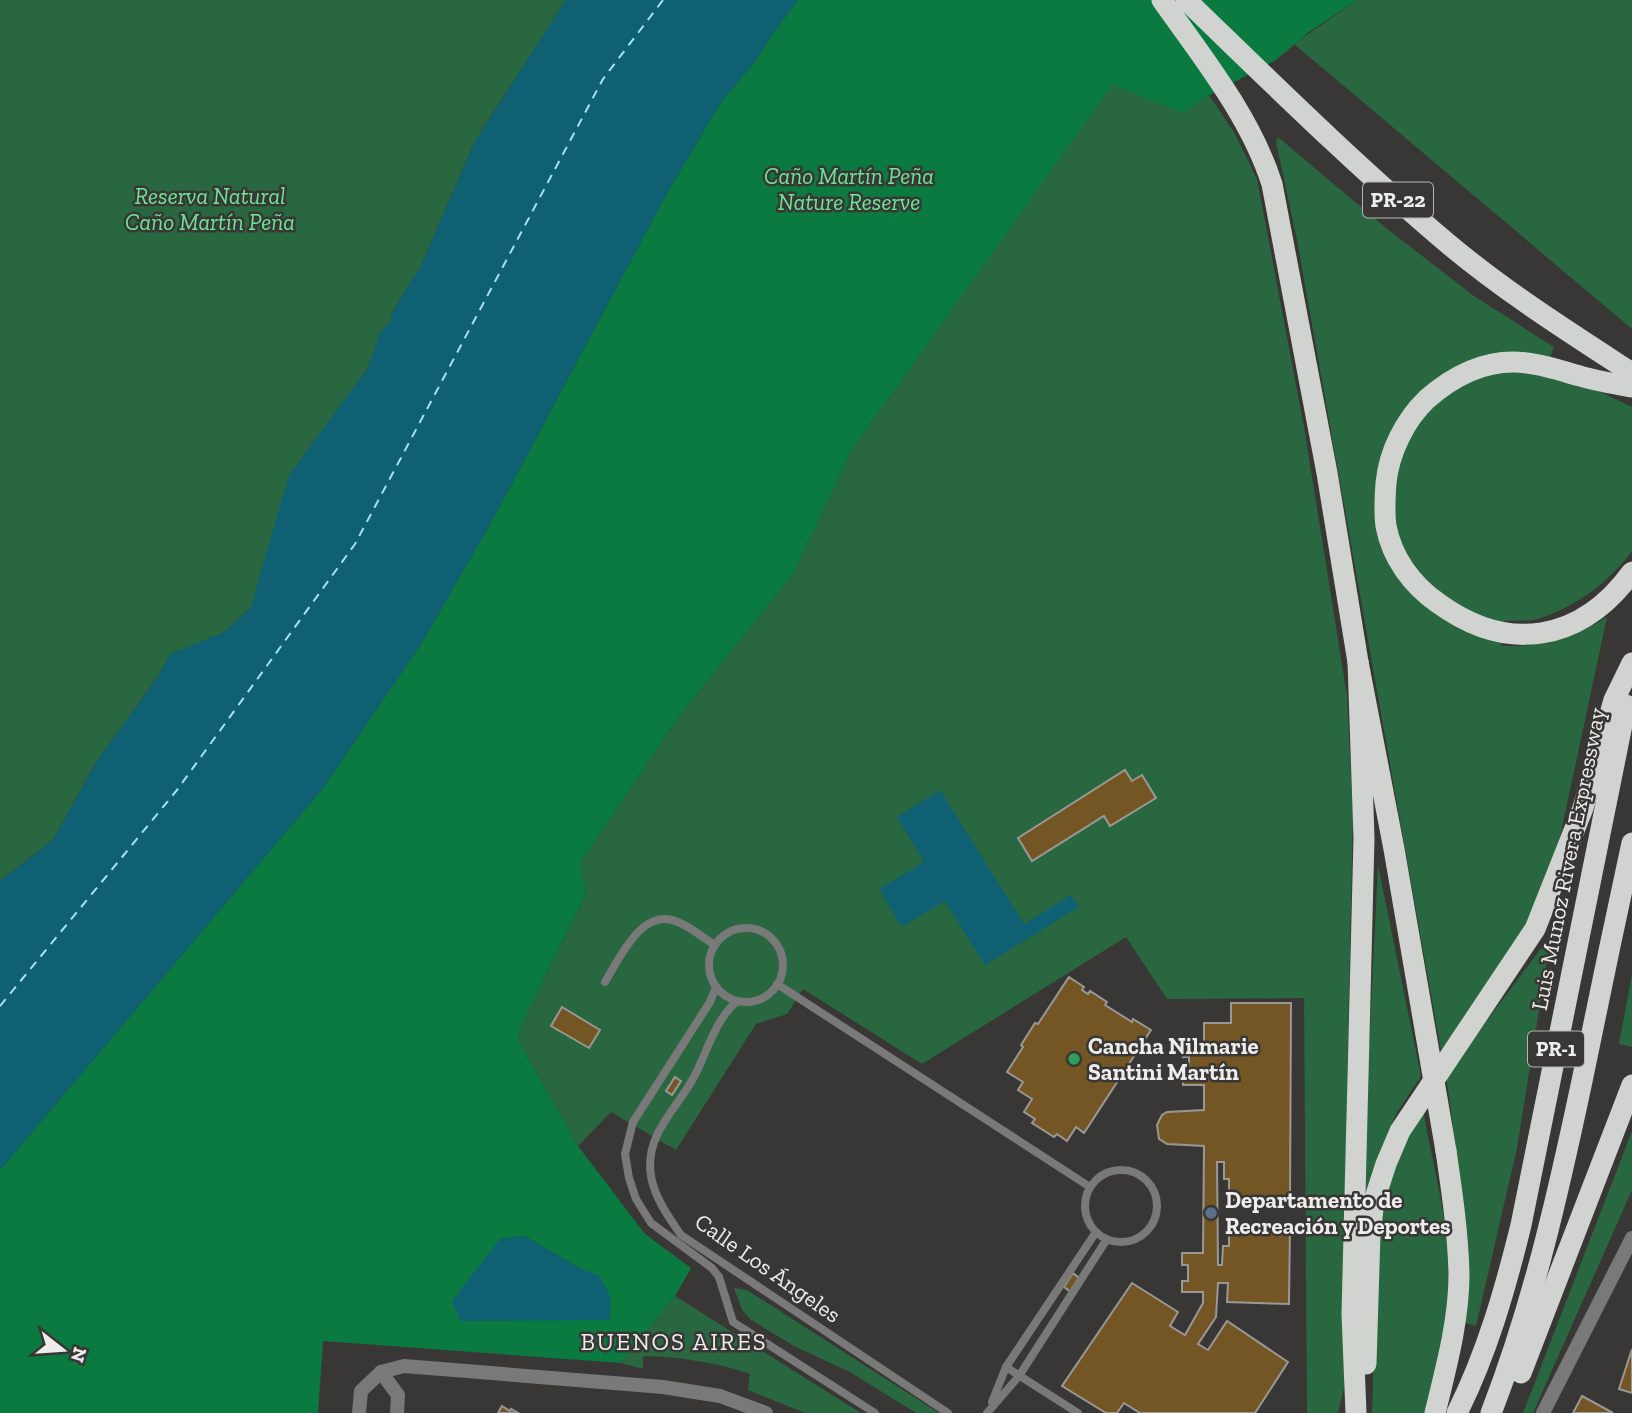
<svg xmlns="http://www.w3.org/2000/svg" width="1632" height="1413" font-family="'Zilla Slab',serif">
<rect width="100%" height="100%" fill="#393735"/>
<g fill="#28673f">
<path d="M0 0H566L475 141 421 266 393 311 389 323 380 333 368 368 337 413 262 574 251 607 225 632 170 655 157 678 97 761 53 840 0 881Z"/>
<path d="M1357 0H1632V329L1294 44Z"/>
<path d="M1112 84 1184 112 1209 95 1235 134 1257 179 1304 427 1347 696 1353 816 1347 1086 1346 1357 1344 1388 1338 1413H1307L1304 998 1167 999 1126 937 922 1064 803 989 787 1014 756 1024 676 1150 611 1112 578 1146 518 1040 521 1026 586 894 580 863 680 715 793 574 852 450Z"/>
<path d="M1278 137 1386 228 1474 296 1554 347 1550 358 1534 353 1533 372 1590 387 1632 407V551C1610 582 1575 607 1538 619 1527 622 1515 620 1504 621L1501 646C1543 647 1571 639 1607 617L1553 870 1542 905 1441 1051 1297 240 1276 142Z"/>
<path d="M1378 865 1421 1076 1396 1114 1379 1155 1361 1210Z"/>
<path d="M1551 935 1517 1148 1476 1326 1461 1322 1459 1172 1446 1075Z"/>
<path d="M1632 974V1047L1619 1044Z"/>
<path d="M1423 1110C1431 1155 1445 1209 1448 1253 1451 1307 1441 1362 1425 1413H1372L1378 1221 1398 1154Z"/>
<path d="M1632 1131V1190L1533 1413H1523Z"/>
<path d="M734 1288 747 1290 939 1413H916L850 1372 794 1346 751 1320 742 1310Z"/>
<path d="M675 1296 861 1413H805L748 1390 750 1374C715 1362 680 1357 643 1356V1369L621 1363Z"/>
</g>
<path fill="#0a7a40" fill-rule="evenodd" d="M798 0H1357L1309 32 1276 60 1204 98 1184 113 1112 85 852 450 793 574 680 715 580 863 586 894 521 1026 518 1040 578 1146 645 1234 691 1268 675 1296 621 1363 323 1341 318 1413H0V1170L323 788 421 644 494 517 668 191 721 102 757 59 771 36ZM524 1236 581 1269 500 1239Z"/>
<g fill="#106073">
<path d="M566 0H798L771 36 757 59 721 102 668 191 494 517 421 644 323 788 0 1170V881L53 840 97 761 157 678 170 654 225 632 251 607 289 475 368 368 380 332 389 323 393 311 421 266 475 141Z"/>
<path d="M940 790 1024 924 1071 895 1079 907 985 965 945 901 902 927 879 889 924 862 897 817Z"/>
<path d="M524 1236 581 1269 599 1275 610 1296V1320L460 1321 452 1301 500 1239Z"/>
</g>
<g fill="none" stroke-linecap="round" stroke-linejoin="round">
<path stroke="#a7e0f2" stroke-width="2" stroke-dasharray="9 7" stroke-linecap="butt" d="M0 1006 177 790 355 544 603 79 663 0"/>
</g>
<g fill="#745624" stroke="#9a9896" stroke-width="2">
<path d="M1125 770 1132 781 1142 775 1156 798 1110 826 1104 816 1032 861 1018 838Z"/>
<path d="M1069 977 1084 987 1082 990 1088 994 1090 991 1107 1002 1105 1005 1132 1022 1133 1019 1151 1030 1084 1133 1076 1127 1067 1141 1057 1134 1054 1137 1032 1123 1035 1119 1024 1112 1032 1099 1018 1090 1023 1082 1007 1072 1023 1047 1021 1045 1035 1023 1038 1024Z"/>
<path d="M1231 1003H1291L1290 1200H1229V1179H1224V1162H1217L1218 1265H1222L1223 1246H1229V1226L1290 1225 1289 1304 1227 1302 1228 1283H1218L1216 1317 1198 1344 1208 1350 1227 1321 1288 1362 1255 1413H1140L1124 1403 1117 1413H1106L1062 1386 1132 1283 1178 1312 1170 1326 1185 1335 1203 1303V1292H1182V1281H1188V1265H1182V1253H1203L1204 1146 1167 1144 1159 1139 1157 1125 1162 1115 1167 1112 1204 1110V1085H1183V1075H1189V1057H1183L1184 1048H1204V1023H1231Z"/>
<path d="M562 1007 600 1030 589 1048 551 1026Z"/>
<path d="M675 1077 681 1081 672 1095 666 1091Z"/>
<path d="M1073 1273 1079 1278 1071 1292 1064 1287Z"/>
<path d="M1632 1349V1393L1619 1389Z"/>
<path d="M1582 1396 1613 1413H1573Z"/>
<path d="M502 1406 510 1411 511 1409 518 1413H498Z"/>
</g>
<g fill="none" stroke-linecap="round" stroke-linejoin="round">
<g stroke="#787978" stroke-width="8">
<circle cx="746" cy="965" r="37"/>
<path d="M605 982C620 958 642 906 678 922 691 927 703 938 715 945"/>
<path d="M777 984 1090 1187"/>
<path d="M716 987 710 1002 633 1122 625 1154 629 1178 636 1199 651 1223 712 1268 719 1277 733 1322 875 1413"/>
<path d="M738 1001C718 1015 708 1048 697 1071 687 1093 668 1112 657 1135 639 1174 659 1204 681 1235L948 1413"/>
<circle cx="1121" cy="1206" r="36"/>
<path d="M1006 1367 1078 1413"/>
<path d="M992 1402 1006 1367 1096 1232"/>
<path d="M987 1413 1019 1376 1107 1239"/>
</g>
<g stroke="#787978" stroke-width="14">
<path d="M381 1372 398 1395 397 1413"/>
<path d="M359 1413 361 1391 381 1372 404 1366 663 1387 720 1396 766 1413"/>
<path d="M1543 1413 1632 1238"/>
</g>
<g stroke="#d1d3d0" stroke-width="21">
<path d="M1162 0C1203 58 1250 116 1272 184L1327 473 1358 662 1364 838 1352 1314 1356 1413"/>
<path d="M1186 0C1271 82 1355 165 1446 242 1504 291 1569 332 1632 373"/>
<path d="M1632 387C1615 384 1597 381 1580 376 1558 370 1536 362 1513 362 1480 362 1451 378 1427 399 1405 420 1389 452 1386 483 1385 497 1384 512 1386 526 1392 558 1412 585 1438 603 1508 654 1581 642 1632 572"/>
<path d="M1366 1364 1370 1234 1374 1201 1386 1164 1400 1131 1535 929 1583 808 1614 700 1632 663"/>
<path d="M1521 1373 1632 1085"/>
<path d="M1435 1413C1446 1368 1459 1321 1459 1274 1458 1233 1452 1192 1446 1151"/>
<path d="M1457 1413C1487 1353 1505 1290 1521 1225L1626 705"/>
<path d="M1491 1413C1533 1305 1558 1194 1582 1081 1598 1002 1615 922 1632 843"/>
</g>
<path stroke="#d1d3d0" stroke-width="21" d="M1358 662 1394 849 1446 1151"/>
</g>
<circle fill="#2e9e5b" stroke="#393735" stroke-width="2.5" cx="1074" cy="1059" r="7"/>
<circle fill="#5c6f8a" stroke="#393735" stroke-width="2.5" cx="1211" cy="1213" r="7"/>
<g text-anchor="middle" stroke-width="5" stroke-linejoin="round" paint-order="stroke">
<g fill="#393735" stroke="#b8b6b4" stroke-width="2">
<rect x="1363" y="182.5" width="70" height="35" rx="5"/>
<rect x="1528" y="1031.5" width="56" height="35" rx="5"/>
</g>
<g font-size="21" font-weight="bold" fill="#eeedeb">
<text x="1398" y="207">PR-22</text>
<text x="1556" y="1056">PR-1</text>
</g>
<g font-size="23" font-style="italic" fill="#6be696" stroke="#393735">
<text x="849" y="184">Caño Martín Peña<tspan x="849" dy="26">Nature Reserve</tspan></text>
<text x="210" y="204">Reserva Natural<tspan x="210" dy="26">Caño Martín Peña</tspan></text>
</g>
<g font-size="23" fill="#eeedeb" stroke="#393735">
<text transform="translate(1568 859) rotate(-79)" y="8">Luis Munoz Rivera Expressway</text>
<text transform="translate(768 1268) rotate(35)" y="8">Calle Los Ángeles</text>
</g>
<g font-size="23" font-weight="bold" fill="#eeedeb" stroke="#393735" text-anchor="start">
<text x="1088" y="1054">Cancha Nilmarie<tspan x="1088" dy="26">Santini Martín</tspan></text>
<text x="1225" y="1208">Departamento de<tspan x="1225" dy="26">Recreación y Deportes</tspan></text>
</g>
<g font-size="24" letter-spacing="2" fill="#eeedeb" stroke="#393735">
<text x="674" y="1350">BUENOS AIRES</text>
</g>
</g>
<g transform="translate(63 1350) rotate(107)" stroke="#393735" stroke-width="5" paint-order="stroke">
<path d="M0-5L12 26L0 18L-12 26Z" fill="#eeedeb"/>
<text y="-10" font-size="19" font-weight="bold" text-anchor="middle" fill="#eeedeb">N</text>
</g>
</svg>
